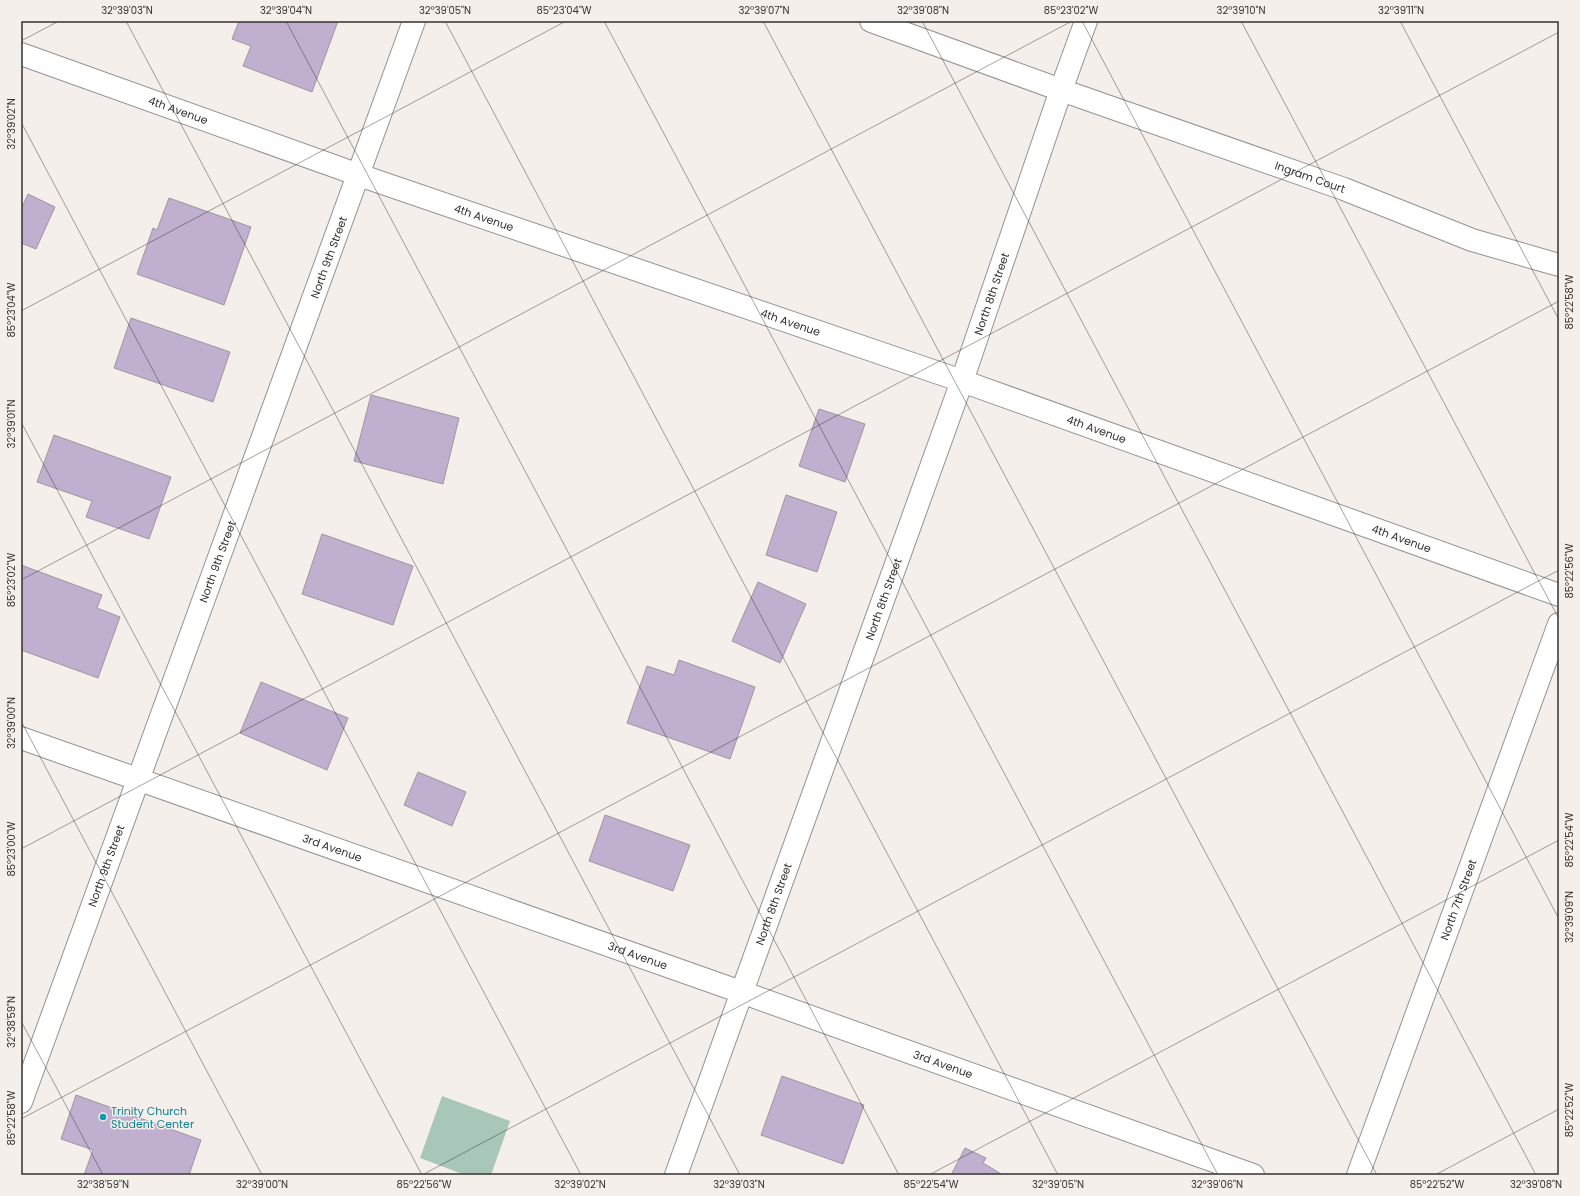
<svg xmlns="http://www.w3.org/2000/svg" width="1580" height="1196" font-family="Poppins,sans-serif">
<rect width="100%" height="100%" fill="#f5efec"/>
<path fill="#a8c7b8" d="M442 1096 510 1121 491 1175H465L420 1158Z"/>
<g fill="#c0afce" stroke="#9b989d">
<path d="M239 21H338L312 92 243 66 251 46 232 39Z"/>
<path d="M28 194 55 207 36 249 21 243V209Z"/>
<path d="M169 198 251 227 224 305 137 274 153 228 157 230Z"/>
<path d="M131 318 230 352 213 402 114 368Z"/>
<path d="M371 395 459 418 443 484 354 461Z"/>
<path d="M819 409 865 424 845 482 799 466Z"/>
<path d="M54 435 171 477 149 539 86 517 92 501 37 482Z"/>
<path d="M786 495 837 512 817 572 766 555Z"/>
<path d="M322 534 413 566 393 625 302 594Z"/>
<path d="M21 565 102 595 97 608 120 617 98 678 21 650V651Z"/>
<path d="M758 582 806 604 780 663 732 641Z"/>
<path d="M679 660 755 687 730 759 627 723 647 666 674 675Z"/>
<path d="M261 682 348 718 327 770 240 733Z"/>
<path d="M418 772 466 792 452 826 404 805Z"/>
<path d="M605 815 690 845 673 891 589 861Z"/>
<path d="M782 1076 864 1105 843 1164 761 1135Z"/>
<path d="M76 1095 201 1140 189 1175H84L93 1150 61 1139Z"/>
<path d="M965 1148 986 1158 983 1163 1003 1175H951Z"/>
</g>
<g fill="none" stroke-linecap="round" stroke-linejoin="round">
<g stroke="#97918f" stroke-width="24">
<g id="street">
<path id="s1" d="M871 21 1061 90 1344 189 1472 240 1559 265"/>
<path id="s2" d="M21 54 359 175 962 381 1559 595"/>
<path id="s3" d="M21 738 741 992 1253 1175"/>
<path id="s4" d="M21 1102C150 741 285 382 414 21"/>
<path id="s5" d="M676 1175 962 381 1061 90 1086 21"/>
<path id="s6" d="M1358 1175 1559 624"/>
</g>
</g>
<use href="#street" stroke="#fff" stroke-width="22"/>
</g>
<path fill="none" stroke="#343231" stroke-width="1" stroke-opacity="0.45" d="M126 21 740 1175M286 21 899 1175M445 21 1058 1175M604 21 1218 1175M763 21 1377 1175M922 21 1536 1175M1082 21 1559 919M1241 21 1559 619M1400 21 1559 320M21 41 59 21M21 122 581 1175M21 311 566 21M21 422 422 1175M21 580 1072 21M21 721 262 1175M21 849 1559 32M21 1021 103 1175M21 1119 1559 301M422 1175 1559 570M929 1175 1559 840M1435 1175 1559 1109"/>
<circle fill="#0f9aa8" stroke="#f5efec" stroke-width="1.5" cx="103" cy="1117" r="4"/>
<g text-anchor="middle" stroke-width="3" stroke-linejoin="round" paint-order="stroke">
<g font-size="11" fill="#343231" stroke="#f5efec">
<text dy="4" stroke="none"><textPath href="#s2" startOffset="167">4th Avenue</textPath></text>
<text dy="4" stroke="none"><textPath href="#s1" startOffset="466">Ingram Court</textPath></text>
<text dy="4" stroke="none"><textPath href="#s2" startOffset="491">4th Avenue</textPath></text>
<text dy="4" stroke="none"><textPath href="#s4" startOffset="899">North 9th Street</textPath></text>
<text dy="4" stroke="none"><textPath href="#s5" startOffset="936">North 8th Street</textPath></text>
<text dy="4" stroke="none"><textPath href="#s2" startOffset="815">4th Avenue</textPath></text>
<text dy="4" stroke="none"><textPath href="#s2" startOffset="1139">4th Avenue</textPath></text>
<text dy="4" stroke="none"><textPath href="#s2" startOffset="1463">4th Avenue</textPath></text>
<text dy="4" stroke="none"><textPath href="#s4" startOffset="575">North 9th Street</textPath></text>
<text dy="4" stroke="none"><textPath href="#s5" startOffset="612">North 8th Street</textPath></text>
<text dy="4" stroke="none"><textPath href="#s3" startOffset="330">3rd Avenue</textPath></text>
<text dy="4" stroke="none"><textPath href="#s4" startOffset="251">North 9th Street</textPath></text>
<text dy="4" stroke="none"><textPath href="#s6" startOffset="293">North 7th Street</textPath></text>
<text dy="4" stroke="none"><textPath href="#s5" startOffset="288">North 8th Street</textPath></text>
<text dy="4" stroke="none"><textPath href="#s3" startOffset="654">3rd Avenue</textPath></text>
<text dy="4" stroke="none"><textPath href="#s3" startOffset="978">3rd Avenue</textPath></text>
</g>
<g font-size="11" fill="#0d838f" stroke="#f5efec" text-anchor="start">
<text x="111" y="1115">Trinity Church<tspan x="111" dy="13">Student Center</tspan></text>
</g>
</g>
<rect width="1580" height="1196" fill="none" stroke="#f5efec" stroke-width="44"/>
<rect x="22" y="22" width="1536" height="1152" fill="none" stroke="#343231" stroke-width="1.5"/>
<g font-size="10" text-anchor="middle" fill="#343231">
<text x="127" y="14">32°39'03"N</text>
<text x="286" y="14">32°39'04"N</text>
<text x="445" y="14">32°39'05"N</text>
<text x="564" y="14">85°23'04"W</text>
<text x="764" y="14">32°39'07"N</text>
<text x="923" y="14">32°39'08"N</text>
<text x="1071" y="14">85°23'02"W</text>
<text x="1241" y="14">32°39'10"N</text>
<text x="1401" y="14">32°39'11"N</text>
<text transform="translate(11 124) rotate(-90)" y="4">32°39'02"N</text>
<text transform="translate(1569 302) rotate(-90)" y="4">85°22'58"W</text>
<text transform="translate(11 310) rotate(-90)" y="4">85°23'04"W</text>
<text transform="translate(11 424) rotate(-90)" y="4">32°39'01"N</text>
<text transform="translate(1569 571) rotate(-90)" y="4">85°22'56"W</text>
<text transform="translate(11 580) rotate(-90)" y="4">85°23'02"W</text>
<text transform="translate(11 723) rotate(-90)" y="4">32°39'00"N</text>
<text transform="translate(1569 840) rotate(-90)" y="4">85°22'54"W</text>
<text transform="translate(11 849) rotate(-90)" y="4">85°23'00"W</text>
<text transform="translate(1569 917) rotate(-90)" y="4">32°39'09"N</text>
<text transform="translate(11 1022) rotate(-90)" y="4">32°38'59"N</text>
<text transform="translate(1569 1110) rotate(-90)" y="4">85°22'52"W</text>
<text transform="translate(11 1118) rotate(-90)" y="4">85°22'58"W</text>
<text x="103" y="1188">32°38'59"N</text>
<text x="262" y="1188">32°39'00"N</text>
<text x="424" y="1188">85°22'56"W</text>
<text x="580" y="1188">32°39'02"N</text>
<text x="739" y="1188">32°39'03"N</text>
<text x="931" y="1188">85°22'54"W</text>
<text x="1058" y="1188">32°39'05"N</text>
<text x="1217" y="1188">32°39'06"N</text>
<text x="1437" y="1188">85°22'52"W</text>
<text x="1536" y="1188">32°39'08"N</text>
</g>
</svg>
